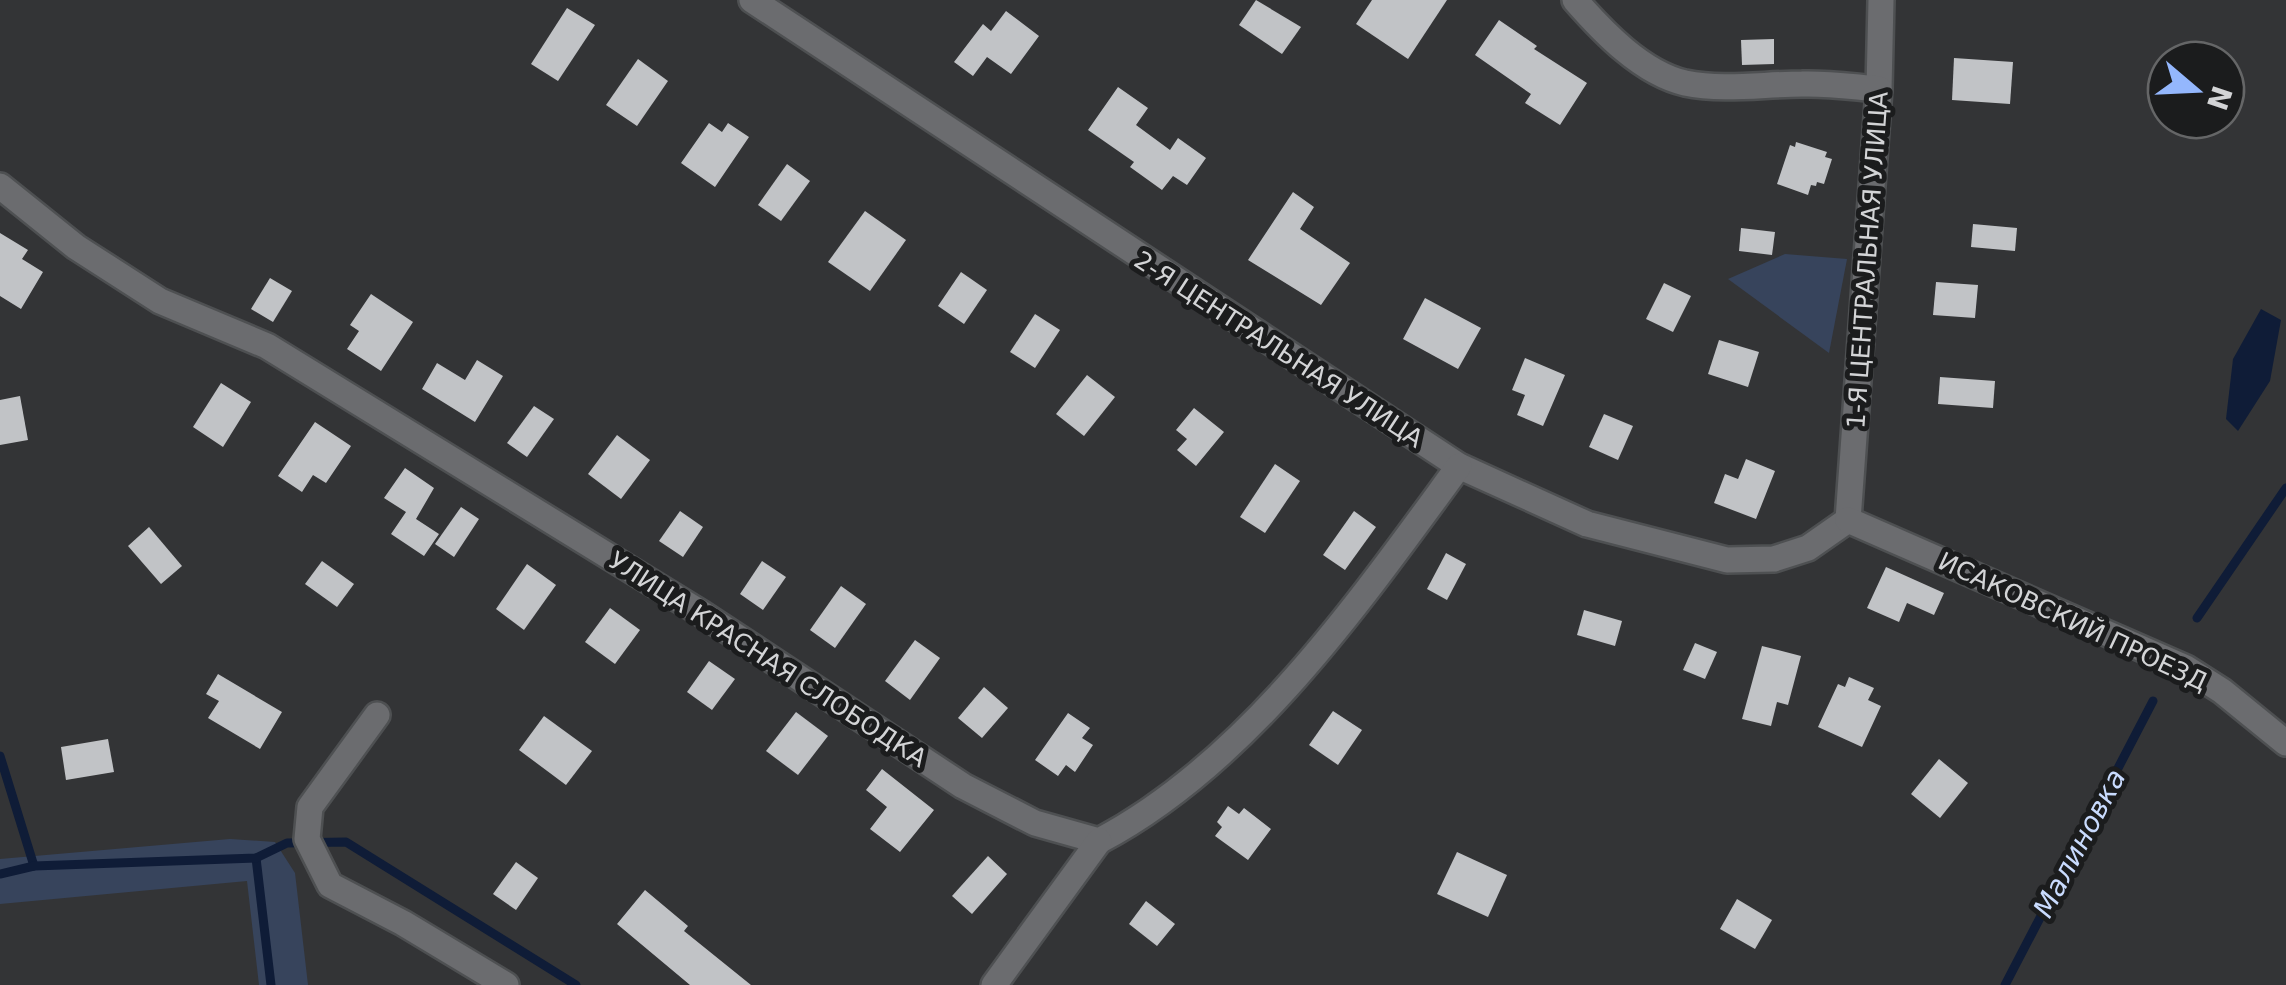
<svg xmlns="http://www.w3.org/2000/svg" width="2286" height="985" font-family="'DejaVu Sans',sans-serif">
<rect width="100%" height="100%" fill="#333436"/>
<g fill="#37445c">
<path d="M1785 254 1847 259 1829 353 1728 279Z"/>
<path d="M230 839 275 842 295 873 308 985H259L247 881 0 904V859Z"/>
</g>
<path fill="#0f1c37" d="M2261 309 2281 320 2270 381 2238 431 2226 419 2233 359Z"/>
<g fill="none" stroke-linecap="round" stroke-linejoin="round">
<g stroke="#0f1c37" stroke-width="9">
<path d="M2197 618 2286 488"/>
<path d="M0 756 34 866"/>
<path d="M256 858 271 985"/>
<path d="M0 874 34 866 256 858 287 843 346 842 576 985"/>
<path d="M2005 985 2153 701"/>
</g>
</g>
<g fill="#c1c3c6">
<path d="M1256 0 1301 27 1282 54 1239 25Z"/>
<path d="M1372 0H1447L1408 59 1356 24Z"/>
<path d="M567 8 595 25 558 81 531 64Z"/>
<path d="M1006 11 1039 36 1011 74 987 57 973 76 954 62 983 24 991 31Z"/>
<path d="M1499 20 1537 46 1534 49 1587 83 1560 125 1525 103 1531 94 1475 55Z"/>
<path d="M1774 39V64L1742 65 1741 40Z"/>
<path d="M1954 58 2013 62 2010 104 1952 100Z"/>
<path d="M638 59 668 81 637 126 606 105Z"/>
<path d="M1118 87 1148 108 1136 125 1170 150 1178 138 1206 158 1187 185 1173 176 1162 190 1130 167 1134 162 1088 130Z"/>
<path d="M709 123 722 132 728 123 749 137 715 187 681 163Z"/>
<path d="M1796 142 1827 152 1825 157 1832 159 1824 184 1817 182 1816 186 1811 185 1808 195 1777 184 1790 145 1795 147Z"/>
<path d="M787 164 810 181 781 221 758 205Z"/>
<path d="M1293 192 1314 207 1300 229 1350 263 1321 305 1248 260Z"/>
<path d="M865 211 906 240 870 291 828 262Z"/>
<path d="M1973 224 2017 228 2015 251 1971 247Z"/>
<path d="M1741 228 1775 232 1772 255 1739 251Z"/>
<path d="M0 233 28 250 22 259 43 272 21 309 0 296Z"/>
<path d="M961 272 987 290 964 324 938 306Z"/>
<path d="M270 278 292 291 273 322 251 309Z"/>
<path d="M1936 282 1978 285 1975 318 1933 315Z"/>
<path d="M1664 283 1691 296 1673 332 1646 319Z"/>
<path d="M371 294 413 322 381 371 347 349 359 331 350 325Z"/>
<path d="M1425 298 1481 328 1458 369 1403 339Z"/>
<path d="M1035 314 1060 330 1035 368 1010 352Z"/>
<path d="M1719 340 1759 352 1748 387 1708 374Z"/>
<path d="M1525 358 1565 375 1543 426 1517 415 1525 395 1512 390Z"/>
<path d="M477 360 503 376 475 422 422 389 437 363 465 380Z"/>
<path d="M1087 375 1115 397 1084 436 1056 414Z"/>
<path d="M1940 377 1995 381 1993 408 1938 404Z"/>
<path d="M221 383 251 402 223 447 193 427Z"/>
<path d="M20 396 28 440 0 445V400Z"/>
<path d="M534 406 554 419 527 457 507 443Z"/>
<path d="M1194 408 1224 432 1196 466 1177 450 1187 439 1176 430Z"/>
<path d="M1604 414 1633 426 1618 460 1589 447Z"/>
<path d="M315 422 351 446 326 483 313 475 302 492 278 476Z"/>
<path d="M617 435 650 460 621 499 588 474Z"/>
<path d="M1746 459 1775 471 1756 519 1714 503 1725 474 1738 479Z"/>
<path d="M1275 464 1300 481 1265 533 1240 517Z"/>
<path d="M405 468 434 488 416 519 439 534 424 556 391 534 406 512 384 498Z"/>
<path d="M461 507 479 519 454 557 435 544Z"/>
<path d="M680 511 703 527 683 557 659 541Z"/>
<path d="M1354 511 1376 527 1345 570 1323 555Z"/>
<path d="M149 527 182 566 161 584 128 546Z"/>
<path d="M1446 553 1466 564 1447 600 1427 589Z"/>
<path d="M322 561 354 584 337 607 305 584Z"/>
<path d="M762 561 786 577 763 610 740 594Z"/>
<path d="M527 564 556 585 524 630 496 609Z"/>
<path d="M1886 567 1944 593 1934 615 1907 603 1899 622 1867 608Z"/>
<path d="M841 586 866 604 835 648 810 630Z"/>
<path d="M610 608 640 630 615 664 585 642Z"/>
<path d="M1584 610 1622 621 1615 646 1577 635Z"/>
<path d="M915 640 940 658 910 700 885 681Z"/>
<path d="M1695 643 1717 652 1705 679 1683 670Z"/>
<path d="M1762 646 1801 656 1788 705 1777 702 1771 726 1742 719Z"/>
<path d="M709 661 735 679 712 710 687 692Z"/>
<path d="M218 674 282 712 260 749 208 718 219 701 206 694Z"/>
<path d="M1849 677 1874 688 1868 700 1881 706 1862 747 1818 727 1838 684 1845 687Z"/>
<path d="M984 687 1008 708 982 738 958 718Z"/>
<path d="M1333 711 1362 730 1338 765 1309 745Z"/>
<path d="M796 712 828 736 798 775 766 751Z"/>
<path d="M1068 713 1090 728 1082 738 1093 745 1075 772 1066 765 1058 776 1035 760Z"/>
<path d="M544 716 592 751 566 785 519 750Z"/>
<path d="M108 739 114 772 66 780 61 747Z"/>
<path d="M1939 759 1968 783 1940 818 1911 794Z"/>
<path d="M882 769 934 810 900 852 870 829 887 807 866 790Z"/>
<path d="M1228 806 1239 814 1244 808 1271 829 1248 860 1215 836 1222 827 1217 822Z"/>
<path d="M1457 852 1507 875 1488 917 1437 894Z"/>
<path d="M988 856 1007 874 972 914 952 896Z"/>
<path d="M516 862 538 878 516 910 493 894Z"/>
<path d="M645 890 688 926 684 931 751 985H690L617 924Z"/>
<path d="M1737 899 1772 920 1755 949 1720 929Z"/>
<path d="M1146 901 1175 924 1157 946 1129 924Z"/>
</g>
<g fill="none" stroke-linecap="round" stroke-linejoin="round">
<g stroke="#4e5052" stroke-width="30">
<g id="minor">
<path d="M752 0 1459 466 1587 524 1727 560 1774 559 1808 548 1848 520 1879 89 1881 0"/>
<path d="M1575 0C1603 32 1642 73 1685 83 1724 91 1763 84 1802 84 1827 83 1854 87 1879 89"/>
<path d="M0 186 76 247 160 301 267 346 701 613 963 786 1035 823 1099 841C1249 762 1360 601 1459 466"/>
<path d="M377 715 310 807 307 839 330 885 403 923 506 985"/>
<path d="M994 985 1099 841"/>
</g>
</g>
<g stroke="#4e5052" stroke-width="30">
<path id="tertiary" d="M1848 520 2186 668 2222 691 2286 743"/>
</g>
<use href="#minor" stroke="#6b6c6f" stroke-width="25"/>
<use href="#tertiary" stroke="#6b6c6f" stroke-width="25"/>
</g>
<g text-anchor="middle" stroke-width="10" stroke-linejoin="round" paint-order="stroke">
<g font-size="25" fill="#d3d4d6" stroke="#1b1c1d">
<text transform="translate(1867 260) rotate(-86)" y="9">1-Я ЦЕНТРАЛЬНАЯ УЛИЦА</text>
<text transform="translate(1279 349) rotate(33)" y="9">2-Я ЦЕНТРАЛЬНАЯ УЛИЦА</text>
<text transform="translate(2073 621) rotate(25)" y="9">ИСАКОВСКИЙ ПРОЕЗД</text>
<text transform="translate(768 659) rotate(33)" y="9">УЛИЦА КРАСНАЯ СЛОБОДКА</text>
</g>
<g font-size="28" font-style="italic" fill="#c9dbfe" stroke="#1b1c1d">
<text transform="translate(2079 843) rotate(-62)" y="10">Малиновка</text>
</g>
</g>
<g transform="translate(2196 90) rotate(109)"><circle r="48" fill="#1b1c1d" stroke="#656667" stroke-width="2.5"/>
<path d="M0-8L18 38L0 25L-18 38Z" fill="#94b7fd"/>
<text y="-15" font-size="28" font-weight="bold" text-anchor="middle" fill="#d3d4d6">N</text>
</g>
</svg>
